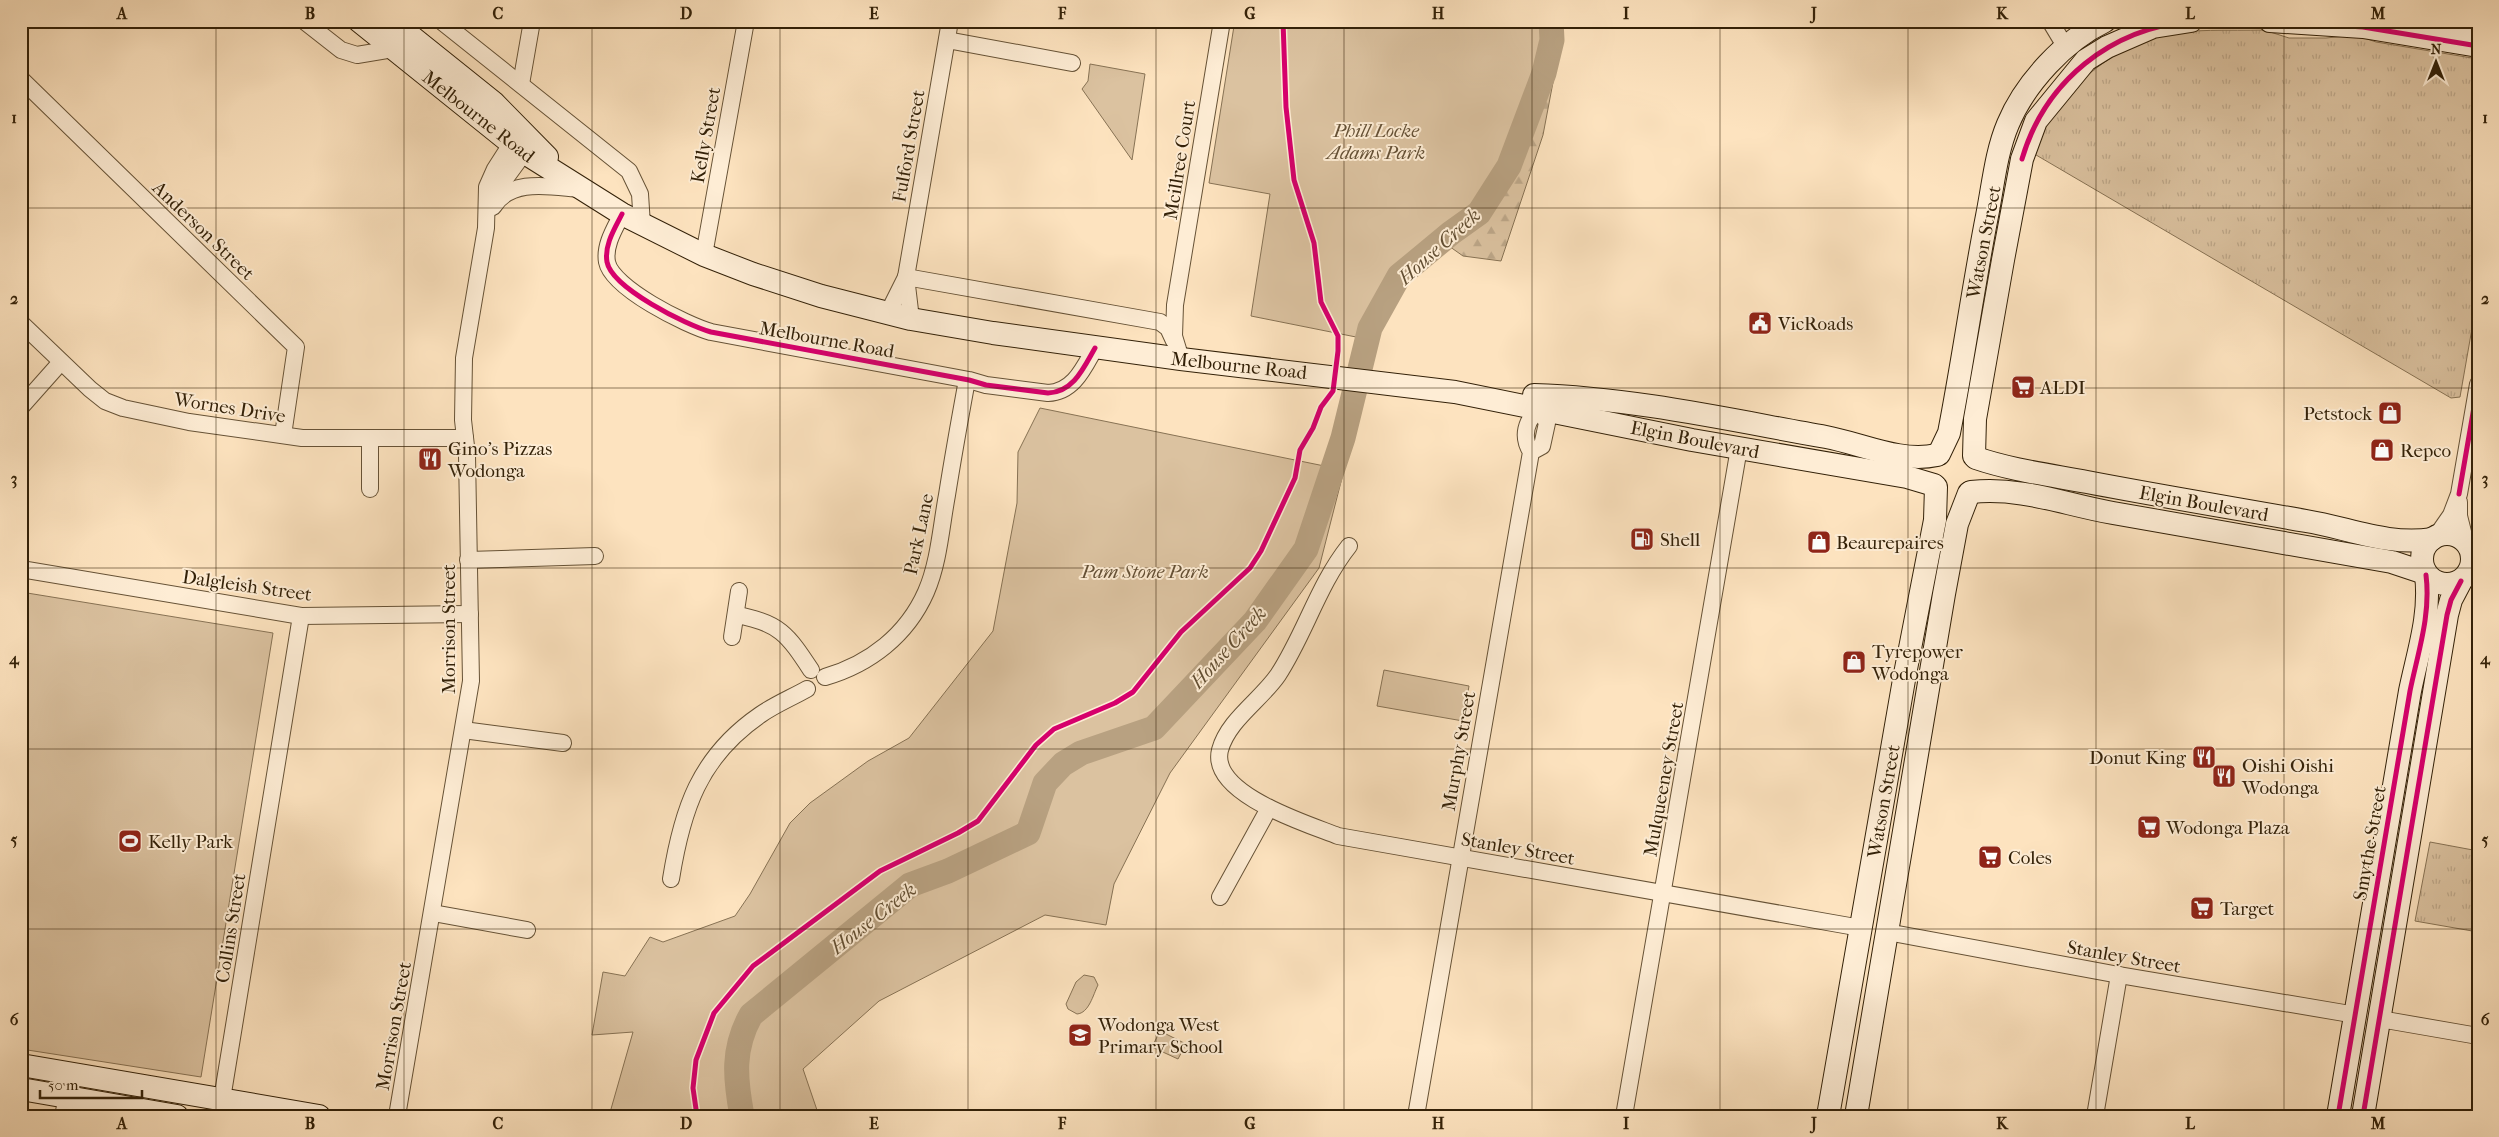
<svg xmlns="http://www.w3.org/2000/svg" width="2499" height="1137" font-family="'IM FELL French Canon',serif">
<defs>
<pattern id="grass-tufts" width="24" height="20" patternUnits="userSpaceOnUse" patternTransform="scale(1.25)"><rect width="24" height="20" fill="#dbc2a0"/><path d="M3 7l-1-3M5 7V3M7 7l1-3M15 17l-1-3M17 17v-4M19 17l1-3" fill="none" stroke="#bca688"/></pattern>
<pattern id="forest-firs" width="22" height="20" patternUnits="userSpaceOnUse" patternTransform="scale(1.25)"><rect width="22" height="20" fill="#dbc2a0"/><path d="M5 1l3.5 6h-7zM16 11l3.5 6h-7z" fill="#bca688"/></pattern>
</defs>
<rect width="100%" height="100%" fill="#fde3bf"/>
<filter id="stains"><feTurbulence type="fractalNoise" baseFrequency=".004" numOctaves="4"/><feColorMatrix values="0 0 0 0 .2 0 0 0 0 .09 0 0 0 0 .02 0 0 0 .5 -.17"/></filter>
<radialGradient id="worn" r=".72"><stop offset=".6" stop-color="#630" stop-opacity="0"/><stop offset="1" stop-color="#630" stop-opacity=".3"/></radialGradient>
<g fill="url(#grass-tufts)" stroke="#877254">
<path d="M2264 30 2289 38H2326L2356 35 2376 42 2478 59V294L2460 397 2451 398 2031 152C2057 105 2080 72 2129 48 2138 44 2148 38 2157 36 2192 28 2229 31 2264 30Z"/>
<path d="M2478 825V932L2415 921 2430 842 2473 850Z"/>
</g>
<path fill="url(#forest-firs)" stroke="#877254" d="M1550 21 1558 56 1543 135 1501 261 1463 256 1439 239Z"/>
<g fill="#dbc2a0" stroke="#877254">
<path d="M1242 21H1551L1552 40 1544 73 1509 166 1479 213 1451 233 1399 276 1366 339 1251 316 1270 194 1209 183 1234 26 1241 27Z"/>
<path d="M1090 64 1145 74 1132 160 1082 89 1088 81Z"/>
<path d="M1040 408 1344 470 1319 568 1170 773 1114 884 1106 925 1045 915 879 1001 803 1069 819 1116H609L633 1032 592 1035 603 972 625 976 650 937 663 942 735 916 750 894 790 823 810 803 868 761 909 738 993 631 1017 503 1018 452Z"/>
<path d="M21 592 273 633 201 1077 21 1049Z"/>
<path d="M1384 670 1469 686 1463 721 1377 706Z"/>
<path d="M1084 975 1094 977 1098 985C1093 995 1089 1013 1077 1014L1068 1009 1066 1004 1076 982Z"/>
<path d="M1164 1033 1186 1044 1178 1059 1152 1047 1158 1035Z"/>
</g>
<g fill="none" stroke-linecap="round" stroke-linejoin="round">
<path stroke="#b8a181" stroke-width="25" d="M742 1116C735 1078 732 1049 751 1015L910 885 948 871 1028 833 1045 783 1063 764 1081 753 1154 728 1255 621 1306 549 1343 438 1370 328 1399 276 1451 233 1479 213 1509 166 1544 73 1552 40 1551 21"/>
<g stroke="#665236" stroke-width="18">
<g id="street">
<path d="M304 21 341 50 357 55 393 49"/>
<path d="M441 21 629 171 640 194 642 225"/>
<path d="M2050 21 2065 46"/>
<path d="M947 40 1072 63"/>
<path d="M21 79 296 347 283 435"/>
<path d="M521 84 532 21"/>
<path d="M496 200 505 179 524 153"/>
<path d="M493 207C511 177 552 187 581 189"/>
<path d="M622 214C615 228 604 245 607 262 612 288 686 325 711 332L969 380 986 385 1048 393C1074 392 1084 367 1095 348"/>
<path d="M704 255 746 21"/>
<path d="M906 277 1160 322 1168 328 1174 341"/>
<path d="M888 313 906 277"/>
<path d="M911 319 906 277 950 21"/>
<path d="M21 323 90 389 105 401 123 408 189 422 302 438H465"/>
<path d="M1181 359 1174 336 1175 305 1222 21"/>
<path d="M21 407 61 362"/>
<path d="M370 438V489"/>
<path d="M2459 502V516L2465 540"/>
<path d="M2435 538 2451 515 2459 494 2478 384"/>
<path d="M1349 546C1318 585 1305 634 1278 675 1261 700 1228 720 1220 750 1209 794 1308 824 1338 836L1861 928"/>
<path d="M468 560 595 556"/>
<path d="M21 569 301 616 470 614"/>
<path d="M736 615C779 622 788 635 811 670"/>
<path d="M732 637 739 591"/>
<path d="M825 677C870 664 907 635 926 592 939 562 941 527 947 495 953 457 960 418 967 380"/>
<path d="M463 730 563 743"/>
<path d="M671 879C682 810 699 757 760 715 774 705 791 698 807 689"/>
<path d="M1220 897 1269 808"/>
<path d="M433 913 527 930"/>
<path d="M1887 932 2119 975 2356 1015"/>
<path d="M2380 1019 2478 1036"/>
<path d="M222 1099 301 616"/>
<path d="M63 1116 67 1097"/>
<path d="M397 1116 471 681 467 455 463 420 464 358 486 228 487 187 495 169 511 144"/>
<path d="M1416 1116 1531 452C1521 436 1526 421 1539 408L1547 423 1542 446 1531 452"/>
<path d="M1624 1116 1739 448"/>
<path d="M2095 1116 2119 975"/>
</g>
</g>
<g stroke="#332108" stroke-width="24">
<g id="secondary">
<path d="M359 21 517 148 622 214 704 255 753 274 821 296 911 319 993 333 1181 359 1455 392 1692 440 1907 477 1934 485"/>
<path d="M392 21 493 102 547 157"/>
<path d="M2270 21 2363 27 2478 46"/>
<path d="M2448 21 2478 27"/>
<path d="M1534 395C1633 398 1730 420 1826 437 1863 444 1900 463 1937 455"/>
<path d="M1939 454 1949 433C1963 361 1973 288 1987 216 1993 186 1996 152 2008 124 2025 83 2065 40 2105 21"/>
<path d="M1974 456 1975 419 2003 260 2022 159 2036 121 2086 60 2107 47 2153 27 2191 21"/>
<path d="M1976 458C2011 470 2050 475 2087 482 2160 496 2233 508 2306 521 2349 528 2388 546 2432 539"/>
<path d="M1971 492C2024 487 2062 504 2113 513 2206 530 2299 545 2392 562L2425 573"/>
<circle cx="2447" cy="559" r="25"/>
<path d="M21 1065 319 1116"/>
<path d="M21 1089 177 1116"/>
<path d="M1828 1116 1905 674 1935 520 1936 487"/>
<path d="M1856 1116 1944 594 1957 524 1969 493"/>
<path d="M2338 1116 2410 691C2418 652 2431 615 2426 575"/>
<path d="M2363 1116 2447 615 2451 600 2461 581"/>
</g>
</g>
<use href="#street" stroke="#feedd5" stroke-width="16"/>
<use href="#secondary" stroke="#feedd5" stroke-width="22"/>
<g stroke="#feedd5" stroke-width="8">
<g id="cycleway">
<path d="M2270 21 2363 27 2478 46"/>
<path d="M2022 159C2045 81 2110 29 2191 21"/>
<path d="M622 214C615 228 604 245 607 262 612 288 686 325 711 332L969 380 986 385 1048 393C1074 392 1084 367 1095 348"/>
<path d="M2459 494 2478 384"/>
<path d="M697 1116 693 1088 696 1060 714 1013 753 966 880 871 958 833 978 821 1036 745 1054 729 1115 703 1133 692 1181 632 1250 568 1261 551 1295 478 1300 450 1313 428 1321 407 1333 391 1338 351V336L1321 302 1314 243 1294 180 1286 107 1283 21"/>
<path d="M2338 1116 2410 691C2418 652 2431 615 2426 575"/>
<path d="M2363 1116 2447 615 2451 600 2461 581"/>
</g>
</g>
<use href="#cycleway" stroke="#d6006c" stroke-width="5"/>
</g>
<path fill="none" stroke="#332108" stroke-width="1" stroke-opacity="0.55" d="M216 21V1116M404 21V1116M592 21V1116M780 21V1116M968 21V1116M1156 21V1116M1344 21V1116M1532 21V1116M1720 21V1116M1908 21V1116M2096 21V1116M2284 21V1116M21 208H2478M21 388H2478M21 568H2478M21 749H2478M21 929H2478"/>
<defs>
<g id="civic-square" transform="scale(1.25)"><rect x="-9" y="-9" width="18" height="18" rx="4" fill="#8f2418" stroke="#feedd5"/><path d="M-.6-6.5H3V-4.5H.6V-3L4-1V1h2V6H-6V1h2V-1L-.6-3ZM-1.2 2.5V6h2.4V2.5Z" fill="#fff"/></g>
<g id="supermarket-square" transform="scale(1.25)"><rect x="-9" y="-9" width="18" height="18" rx="4" fill="#8f2418" stroke="#feedd5"/><path d="M-6-5.5h2.5l.6 2H6L4.5 2H-2.5L-4.4-4H-6ZM-1.5 3.2a1.3 1.3 0 1 0 .1 0ZM3 3.2a1.3 1.3 0 1 0 .1 0Z" fill="#fff"/></g>
<g id="shop-square" transform="scale(1.25)"><rect x="-9" y="-9" width="18" height="18" rx="4" fill="#8f2418" stroke="#feedd5"/><path d="M-5-2.5h2.3a2.7 3.5 0 0 1 5.4 0H5L5.5 6h-11ZM-1.5-2.5h3a1.5 2.3 0 0 0-3 0Z" fill="#fff"/></g>
<g id="restaurant-square" transform="scale(1.25)"><rect x="-9" y="-9" width="18" height="18" rx="4" fill="#8f2418" stroke="#feedd5"/><path d="M-5-6h1v4h1v-4h1v4h1v-4h1v5L-1.5 .5V6h-2V.5L-5-1ZM5-6V6H3V1.5H1.5Q1.5-4 5-6Z" fill="#fff"/></g>
<g id="fuel-square" transform="scale(1.25)"><rect x="-9" y="-9" width="18" height="18" rx="4" fill="#8f2418" stroke="#feedd5"/><path d="M-5.5-6h7V0h2V4h1.3V-2.5L3-4.5l.8-.8L6-3V5H2.5V1h-1V6h-7ZM-4.2-4.7v3.2H.2V-4.7Z" fill="#fff"/></g>
<g id="stadium-square" transform="scale(1.25)"><rect x="-9" y="-9" width="18" height="18" rx="4" fill="#8f2418" stroke="#feedd5"/><path d="M0-5a6.5 5 0 1 0 0 10a6.5 5 0 1 0 0-10ZM-3.5-1.8h7v3.6h-7Z" fill="#fff"/></g>
<g id="school-square" transform="scale(1.25)"><rect x="-9" y="-9" width="18" height="18" rx="4" fill="#8f2418" stroke="#feedd5"/><path d="M0-5L7-2L0 1L-7-2ZM-4 1L0 2.5L4 1V4Q0 6-4 4Z" fill="#fff"/></g>
</defs>
<g fill-rule="evenodd">
<use href="#civic-square" x="1760" y="323"/>
<use href="#supermarket-square" x="2023" y="387"/>
<use href="#shop-square" x="2390" y="413"/>
<use href="#shop-square" x="2382" y="450"/>
<use href="#restaurant-square" x="430" y="459"/>
<use href="#fuel-square" x="1642" y="539"/>
<use href="#shop-square" x="1819" y="542"/>
<use href="#shop-square" x="1854" y="662"/>
<use href="#restaurant-square" x="2204" y="757"/>
<use href="#restaurant-square" x="2224" y="776"/>
<use href="#supermarket-square" x="2149" y="827"/>
<use href="#stadium-square" x="130" y="841"/>
<use href="#supermarket-square" x="1990" y="857"/>
<use href="#supermarket-square" x="2202" y="908"/>
<use href="#school-square" x="1080" y="1035"/>
</g>
<g text-anchor="middle" stroke-width="4" stroke-linejoin="round" paint-order="stroke">
<g font-size="19" fill="#332108" stroke="#feedd5">
<text transform="translate(479 116) rotate(38)" y="7">Melbourne Road</text>
<text transform="translate(705 135) rotate(-80)" y="7">Kelly Street</text>
<text transform="translate(908 146) rotate(-80)" y="7">Fulford Street</text>
<text transform="translate(1179 160) rotate(-81)" y="7">Mcillree Court</text>
<text transform="translate(204 230) rotate(44)" y="7">Anderson Street</text>
<text transform="translate(1983 242) rotate(-79)" y="7">Watson Street</text>
<text transform="translate(827 339) rotate(10)" y="7">Melbourne Road</text>
<text transform="translate(1239 365) rotate(6)" y="7">Melbourne Road</text>
<text transform="translate(230 407) rotate(9)" y="7">Wornes Drive</text>
<text transform="translate(1695 439) rotate(11)" y="7">Elgin Boulevard</text>
<text transform="translate(2204 503) rotate(10)" y="7">Elgin Boulevard</text>
<text transform="translate(918 534) rotate(-78)" y="7">Park Lane</text>
<text transform="translate(247 585) rotate(8)" y="7">Dalgleish Street</text>
<text transform="translate(448 629) rotate(-90)" y="7">Morrison Street</text>
<text transform="translate(1458 751) rotate(-80)" y="7">Murphy Street</text>
<text transform="translate(1663 779) rotate(-80)" y="7">Mulqueeney Street</text>
<text transform="translate(1883 801) rotate(-80)" y="7">Watson Street</text>
<text transform="translate(2369 843) rotate(-80)" y="7">Smythe Street</text>
<text transform="translate(1518 848) rotate(10)" y="7">Stanley Street</text>
<text transform="translate(230 928) rotate(-81)" y="7">Collins Street</text>
<text transform="translate(2124 956) rotate(10)" y="7">Stanley Street</text>
<text transform="translate(393 1026) rotate(-80)" y="7">Morrison Street</text>
</g>
<g font-size="19" font-style="italic" fill="#655136" stroke="#feedd5">
<text x="1376" y="137">Phill Locke<tspan x="1376" dy="22">Adams Park</tspan></text>
<text x="1145" y="578">Pam Stone Park</text>
</g>
<g font-size="19" fill="#332108" stroke="#feedd5" text-anchor="start">
<text x="1778" y="330">VicRoads</text>
<text x="2040" y="394">ALDI</text>
<text x="2372" y="420" text-anchor="end">Petstock</text>
<text x="448" y="455">Gino's Pizzas<tspan x="448" dy="22">Wodonga</tspan></text>
<text x="2400" y="457">Repco</text>
<text x="1660" y="546">Shell</text>
<text x="1836" y="549">Beaurepaires</text>
<text x="1872" y="658">Tyrepower<tspan x="1872" dy="22">Wodonga</tspan></text>
<text x="2186" y="764" text-anchor="end">Donut King</text>
<text x="2242" y="772">Oishi Oishi<tspan x="2242" dy="22">Wodonga</tspan></text>
<text x="2166" y="834">Wodonga Plaza</text>
<text x="148" y="848">Kelly Park</text>
<text x="2008" y="864">Coles</text>
<text x="2220" y="915">Target</text>
<text x="1098" y="1031">Wodonga West<tspan x="1098" dy="22">Primary School</tspan></text>
</g>
<g font-size="20" font-style="italic" fill="#624e32" stroke="#feedd5">
<text transform="translate(1439 246) rotate(-42)" y="7">House Creek</text>
<text transform="translate(1228 647) rotate(-48)" y="7">House Creek</text>
<text transform="translate(873 918) rotate(-38)" y="7">House Creek</text>
</g>
</g>
<rect width="2499" height="1137" fill="none" stroke="#fde3bf" stroke-width="55"/>
<g transform="translate(2436 62)" stroke="#feedd5" stroke-width="4" paint-order="stroke">
<path d="M0-4L9 19L0 12L-9 19Z" fill="#332108"/>
<text y="-8" font-size="14" font-weight="bold" text-anchor="middle" fill="#332108">N</text>
</g>
<path d="M40 1090v8h102v-8" fill="none" stroke="#332108" stroke-width="2.5"/>
<text x="48" y="1090" font-size="15" fill="#332108" stroke="#feedd5" stroke-width="4" paint-order="stroke">50 m</text>
<rect x="28" y="28" width="2444" height="1082" fill="none" stroke="#332108" stroke-width="2"/>
<g font-size="16" text-anchor="middle" font-weight="bold" fill="#332108">
<text x="122" y="19">A</text>
<text x="310" y="19">B</text>
<text x="498" y="19">C</text>
<text x="686" y="19">D</text>
<text x="874" y="19">E</text>
<text x="1062" y="19">F</text>
<text x="1250" y="19">G</text>
<text x="1438" y="19">H</text>
<text x="1626" y="19">I</text>
<text x="1814" y="19">J</text>
<text x="2002" y="19">K</text>
<text x="2190" y="19">L</text>
<text x="2378" y="19">M</text>
<text x="14" y="123">1</text>
<text x="2485" y="123">1</text>
<text x="14" y="304">2</text>
<text x="2485" y="304">2</text>
<text x="14" y="484">3</text>
<text x="2485" y="484">3</text>
<text x="14" y="664">4</text>
<text x="2485" y="664">4</text>
<text x="14" y="845">5</text>
<text x="2485" y="845">5</text>
<text x="14" y="1025">6</text>
<text x="2485" y="1025">6</text>
<text x="122" y="1129">A</text>
<text x="310" y="1129">B</text>
<text x="498" y="1129">C</text>
<text x="686" y="1129">D</text>
<text x="874" y="1129">E</text>
<text x="1062" y="1129">F</text>
<text x="1250" y="1129">G</text>
<text x="1438" y="1129">H</text>
<text x="1626" y="1129">I</text>
<text x="1814" y="1129">J</text>
<text x="2002" y="1129">K</text>
<text x="2190" y="1129">L</text>
<text x="2378" y="1129">M</text>
</g>
<rect width="100%" height="100%" filter="url(#stains)"/>
<rect width="100%" height="100%" fill="url(#worn)"/>
</svg>
